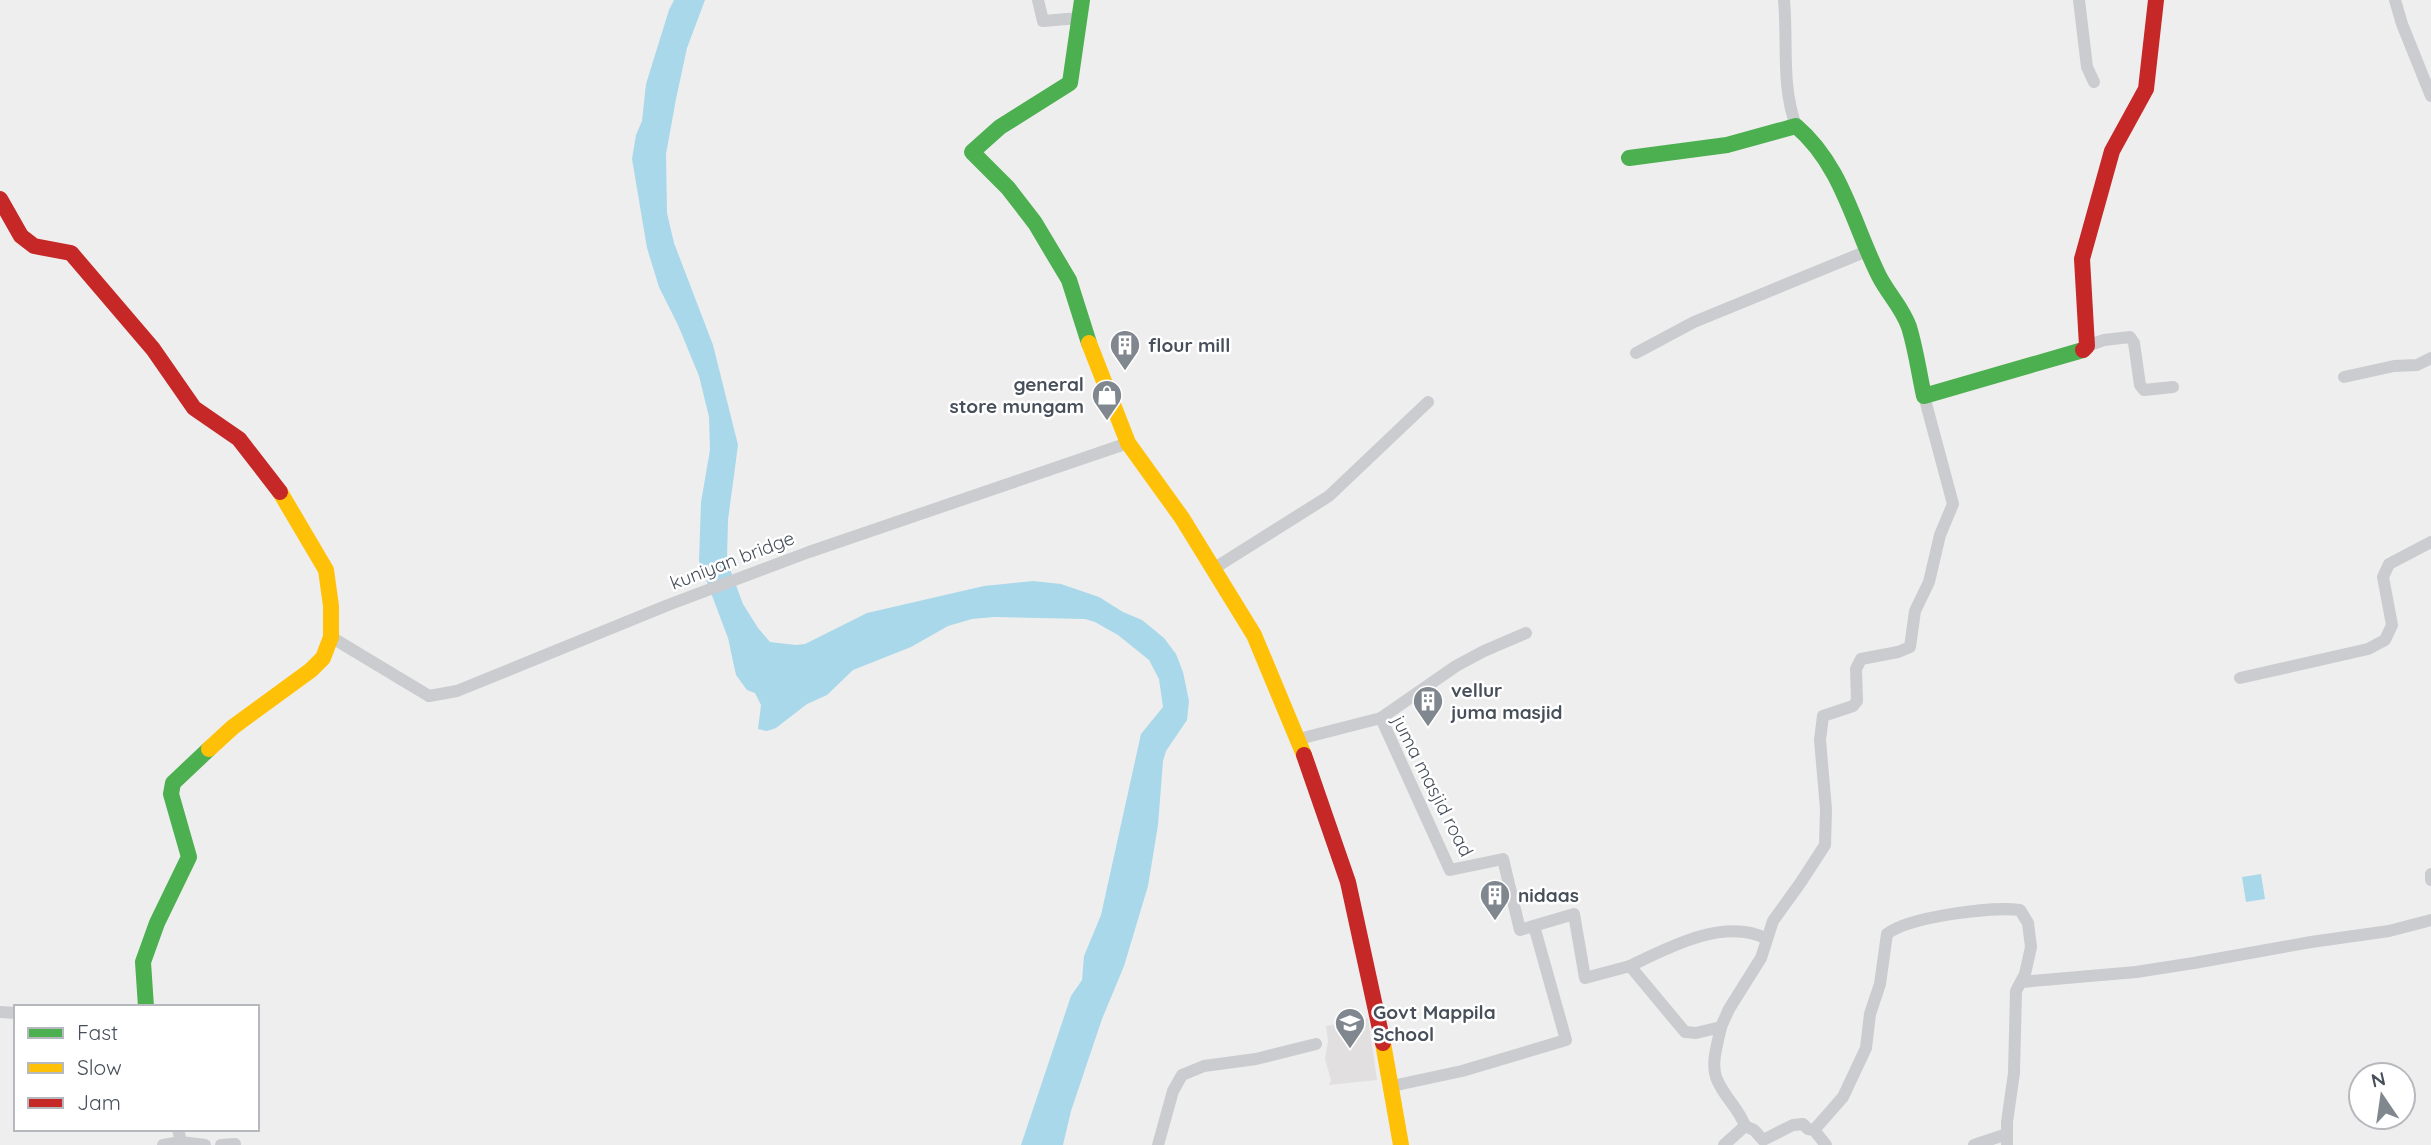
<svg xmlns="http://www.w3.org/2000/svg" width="2431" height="1145" font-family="Quicksand,sans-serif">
<rect width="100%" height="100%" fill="#efeeee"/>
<path fill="#e1dfe0" d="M1368 1018 1377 1080 1329 1085 1331 1080 1325 1059 1328 1041 1326 1026Z"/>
<g fill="#a8d8ea">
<path d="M674 0H705L687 48 676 99 666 154 667 213 674 243 713 345 738 445 728 520 727 559 730 569 743 604 758 628 770 642 796 645 805 644 867 613 984 586 1033 581 1061 584 1099 597 1123 612 1142 620 1164 638 1176 654 1183 672 1189 701 1187 720 1166 751 1163 761 1158 825 1148 886 1124 966 1102 1019 1071 1111 1063 1145H1021L1071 996 1082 980 1084 956 1101 915 1141 734 1163 707 1159 679 1149 660 1118 635 1095 622 1085 619 994 617 972 619 948 626 911 647 853 670 827 695 807 704 776 728 767 731 758 729 761 705 755 693 747 690 736 675 728 638 699 561 701 502 710 450 709 417 699 376 678 325 659 287 647 248 632 159 636 135 642 121 646 84 669 10Z"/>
<path d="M2261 874 2265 899 2246 902 2242 877Z"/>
</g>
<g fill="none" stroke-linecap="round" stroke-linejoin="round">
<g stroke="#cacccf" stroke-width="12">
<path d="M1038 0 1043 21 1079 18"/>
<path d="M1784 0C1788 44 1781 84 1796 126"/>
<path d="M2079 0 2087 67 2094 82"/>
<path d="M2395 0 2402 24 2431 96"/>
<path d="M2087 346 2104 340 2130 337 2134 343 2140 385 2144 390 2173 387"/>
<path d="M1636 353 1694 322 1867 251"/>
<path d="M2344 377 2394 366 2417 365 2431 358"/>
<path d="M1213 569 1329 496 1428 402"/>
<path d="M331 637 429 696 457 691 668 605 809 552 1128 443"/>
<path d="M2240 678 2368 649 2385 640 2392 625 2383 577 2389 564 2431 542"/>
<path d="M1381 718 1456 666 1484 651 1526 633"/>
<path d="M1299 739 1381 718 1450 870 1503 859 1520 930 1574 914 1585 978 1630 966 1685 1032 1696 1033 1721 1027C1718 1042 1711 1062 1716 1077 1722 1095 1739 1108 1745 1126L1724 1145"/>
<path d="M2431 874V880"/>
<path d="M1630 966C1669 947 1725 917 1767 939"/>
<path d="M2021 982 2136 972 2194 963 2311 942 2389 931 2431 920"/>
<path d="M0 1012 16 1013"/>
<path d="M1721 1027 1729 1009 1761 958 1773 921 1801 882 1825 845 1826 809 1820 740 1823 716 1853 706 1857 701 1856 669 1861 659 1898 652 1910 647 1915 611 1929 582 1940 535 1953 504 1924 396"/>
<path d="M1392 1086 1462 1071 1566 1040 1534 926"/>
<path d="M1745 1126 1754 1130 1763 1140 1793 1125 1803 1124 1808 1129 1814 1130 1843 1097 1866 1048 1870 1014 1880 984 1887 934C1908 917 1992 906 2020 910L2028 923 2031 947 2025 974 2016 991 2014 1073 2007 1122V1145"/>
<path d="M178 1129 181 1142 205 1145"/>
<path d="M1814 1130 1826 1145"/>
<path d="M163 1145 181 1142"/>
<path d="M221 1145 235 1144"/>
<path d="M1158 1145 1173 1091 1182 1075 1204 1066 1256 1059 1316 1044"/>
<path d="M1974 1145 2007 1134"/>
</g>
<g stroke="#4caf50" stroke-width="16">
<path d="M1082 0 1070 83 1000 127 972 152 1008 188 1035 223 1069 280 1089 343"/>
<path d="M1629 158 1727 145 1796 126C1842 165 1853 224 1879 276 1888 294 1902 307 1909 327 1916 350 1919 373 1924 396L2083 350"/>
<path d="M146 1007 143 962 157 923 189 857 171 794 173 783 209 749"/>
</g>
<g stroke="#ffc107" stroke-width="16">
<path d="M1089 343 1128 443 1182 518 1254 635 1304 755"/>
<path d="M209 749 233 727 311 670 323 658 331 637V606L326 570 280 492"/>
<path d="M1383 1043 1401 1145"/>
</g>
<g stroke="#c62828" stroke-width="16">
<path d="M0 199 21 236 34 246 71 253 153 349 194 408 239 439 280 492"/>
<path d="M2083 350 2087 346 2082 259 2112 151 2146 89 2156 0"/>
<path d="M1304 755 1348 882 1383 1043"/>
</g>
</g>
<defs>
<g id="building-pin" transform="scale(1.575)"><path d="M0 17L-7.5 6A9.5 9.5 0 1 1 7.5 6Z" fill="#81878e" stroke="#fff"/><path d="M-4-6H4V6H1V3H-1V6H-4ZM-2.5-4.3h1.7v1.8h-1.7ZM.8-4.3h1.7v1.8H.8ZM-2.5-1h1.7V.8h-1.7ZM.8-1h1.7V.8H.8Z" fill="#fff"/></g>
<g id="shop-pin" transform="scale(1.575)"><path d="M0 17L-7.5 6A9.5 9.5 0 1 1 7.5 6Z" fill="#81878e" stroke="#fff"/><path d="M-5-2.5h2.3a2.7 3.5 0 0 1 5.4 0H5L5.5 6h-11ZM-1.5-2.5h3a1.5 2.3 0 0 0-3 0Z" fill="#fff"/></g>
<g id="school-pin" transform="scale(1.575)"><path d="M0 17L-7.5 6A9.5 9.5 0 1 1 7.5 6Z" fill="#81878e" stroke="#fff"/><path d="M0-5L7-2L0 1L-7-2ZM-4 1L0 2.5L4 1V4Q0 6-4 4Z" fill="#fff"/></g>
</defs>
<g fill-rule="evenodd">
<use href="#building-pin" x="1125" y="345"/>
<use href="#shop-pin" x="1107" y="395"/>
<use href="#building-pin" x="1428" y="701"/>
<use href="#building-pin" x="1495" y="895"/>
<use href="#school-pin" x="1350" y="1023"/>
</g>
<g text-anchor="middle" stroke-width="5" stroke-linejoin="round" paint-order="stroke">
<g font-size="19" font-weight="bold" fill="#464f5a" stroke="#fff" text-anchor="start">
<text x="1148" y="352">flour mill</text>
<text x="1084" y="391" text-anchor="end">general<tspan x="1084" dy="22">store mungam</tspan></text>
<text x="1451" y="697">vellur<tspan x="1451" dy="22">juma masjid</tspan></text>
<text x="1518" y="902">nidaas</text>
<text x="1373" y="1019">Govt Mappila<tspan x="1373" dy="22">School</tspan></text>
</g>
<g font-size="19" fill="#464f5a" stroke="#fff">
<text transform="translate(732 560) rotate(-21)" y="7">kuniyan bridge</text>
<text transform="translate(1433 786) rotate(63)" y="7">juma masjid road</text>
</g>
</g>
<rect x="14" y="1005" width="245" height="126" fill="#ffffff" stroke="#b5b9bd" stroke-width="2"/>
<rect x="28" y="1028" width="35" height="10" fill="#4caf50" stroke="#b5b9bd" stroke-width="2"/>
<text x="77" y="1040" font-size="21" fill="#464f5a">Fast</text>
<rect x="28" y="1063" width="35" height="10" fill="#ffc107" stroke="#b5b9bd" stroke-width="2"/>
<text x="77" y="1075" font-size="21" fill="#464f5a">Slow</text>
<rect x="28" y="1098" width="35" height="10" fill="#c62828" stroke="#b5b9bd" stroke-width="2"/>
<text x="77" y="1110" font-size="21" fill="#464f5a">Jam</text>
<g transform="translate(2382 1096) rotate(347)"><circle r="33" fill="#ffffff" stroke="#b5b9bd" stroke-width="2"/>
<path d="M0-5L12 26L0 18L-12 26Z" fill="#81878e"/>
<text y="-10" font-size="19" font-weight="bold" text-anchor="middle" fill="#464f5a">N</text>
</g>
</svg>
